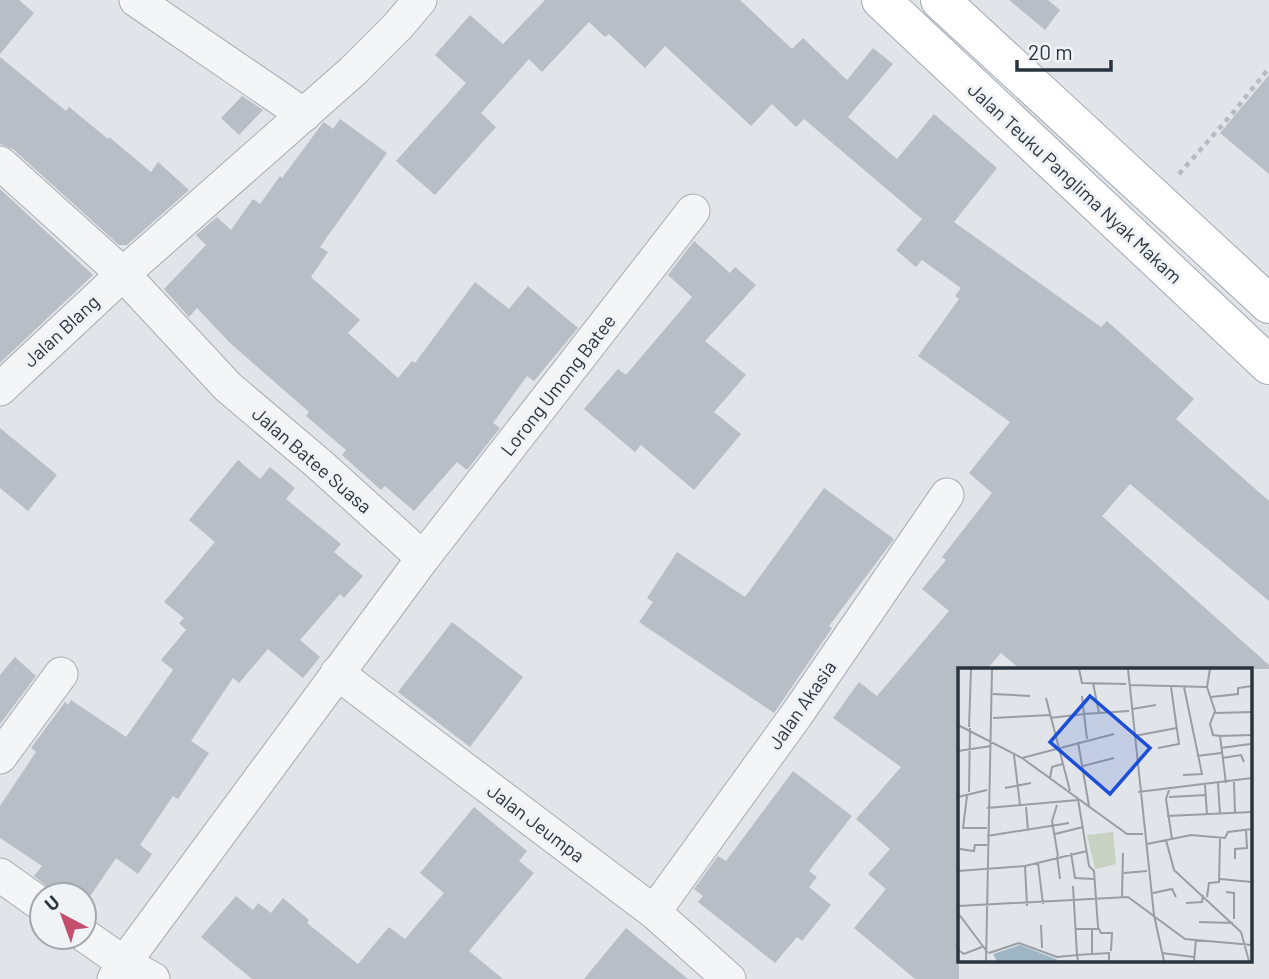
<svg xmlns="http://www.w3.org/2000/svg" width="1269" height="979" font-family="Barlow,sans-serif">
<rect width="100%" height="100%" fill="#e1e4e8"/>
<g fill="#b8bec5">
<path d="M0 0H19L34 13 0 54Z"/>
<path d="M545 0H740L792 49 803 38 847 80 873 48 893 64 848 117 897 159 934 114 997 168 954 222 1101 327 1107 321 1194 399 1176 419 1269 501V601L1130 484 1102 516 1269 665V669H1020L1001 653 987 669H959V979H915L854 928 886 889 868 874 890 849 856 819 901 767 833 718 859 682 877 696 949 611 922 589 946 560 942 557 992 493 969 473 1010 422 918 356 959 299 955 296 961 288 922 260 916 267 896 250 922 219 804 119 796 127 772 104 751 126 665 46 645 68 609 34 605 37 589 22 542 72 529 59 481 113 496 127 435 195 396 161 466 83 435 55 470 15 503 44Z"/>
<path d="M1009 0H1048L1060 10 1045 30Z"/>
<path d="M0 57 66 111 69 107 108 139 109 137 151 172 158 162 189 190 127 245H119L13 149 0 144Z"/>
<path d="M1269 75V174L1220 133Z"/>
<path d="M242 96 263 110 239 135 221 118Z"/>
<path d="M340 119 387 153 320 247 328 252 311 277 360 320 348 333 398 378 412 361 415 363 475 282 509 309 528 286 578 328 534 381 527 376 493 423 500 428 467 470 457 462 414 511 385 486 381 490 342 455 346 450 306 416 309 412 229 342 197 308 189 317 164 289 206 245 196 235 217 217 231 230 253 199 260 204 280 176 282 178 322 124 324 122 333 129Z"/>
<path d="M0 189 93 275 0 363Z"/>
<path d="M694 241 730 273 735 267 756 285 705 341 746 375 714 412 741 434 694 490 641 445 635 452 584 409 618 369 626 375 692 297 668 275Z"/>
<path d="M0 428 57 475 28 511 0 488Z"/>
<path d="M238 460 260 479 270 467 295 488 286 499 341 544 334 552 363 576 344 598 340 594 300 640 320 657 303 678 268 649 239 683 233 678 191 741 209 753 178 799 173 796 140 845 152 854 138 874 116 858 91 895H58L34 876 42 866 0 838V806L36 752 31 748 65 702 68 705 71 700 126 737 173 670 161 660 186 630 179 623 184 618 164 602 215 542 189 520Z"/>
<path d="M824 488 894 539 829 626 832 628 774 713 639 622 653 602 647 598 677 552 745 597Z"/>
<path d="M452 622 523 677 470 747 398 692Z"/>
<path d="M15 657 36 676 0 724V675Z"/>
<path d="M793 771 852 816 809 871 817 877 809 887 831 905 802 941 797 937 775 963 698 902 703 896 694 889 718 856 726 861Z"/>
<path d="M474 807 527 851 519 861 534 873 469 951 503 979H252L201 937 236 896 253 910 258 903 271 913 283 898 309 920 307 923 358 964 389 927 405 939 444 893 420 873Z"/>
<path d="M626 928 688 979H584Z"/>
</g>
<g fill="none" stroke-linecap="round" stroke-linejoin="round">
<g stroke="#a6acb2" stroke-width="35">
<g id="minor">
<path d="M136 0 304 115"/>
<path d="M420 0 398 26 353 71 123 274 228 387 319 464 423 558"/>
<path d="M0 163 123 274 0 389"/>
<path d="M337 673 654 912 729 979"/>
<path d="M0 757 61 674"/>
<path d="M0 875 42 905"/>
<path d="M654 912 797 714 947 495"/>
<path d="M84 935 124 963 153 979"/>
<path d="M114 979 124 963 423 558 693 211"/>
</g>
</g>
<g stroke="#a1aab3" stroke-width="40">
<g id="primary">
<path d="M881 0 1269 365"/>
<path d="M940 0 1269 304"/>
</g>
</g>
<path stroke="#b7bbc0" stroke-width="4.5" stroke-dasharray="5 5" stroke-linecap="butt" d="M1179 174 1232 114 1269 68"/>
<use href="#minor" stroke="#f3f5f7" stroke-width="33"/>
<use href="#primary" stroke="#fff" stroke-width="38"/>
</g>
<g text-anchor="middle" stroke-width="6" stroke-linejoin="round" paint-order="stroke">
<g font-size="19" fill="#2a343e" stroke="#f0f3f6">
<text transform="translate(1075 183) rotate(43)" y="7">Jalan Teuku Panglima Nyak Makam</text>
<text transform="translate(61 331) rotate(-43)" y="7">Jalan Blang</text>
<text transform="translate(558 385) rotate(-52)" y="7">Lorong Umong Batee</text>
<text transform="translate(312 460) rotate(41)" y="7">Jalan Batee Suasa</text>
<text transform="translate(802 705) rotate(-55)" y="7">Jalan Akasia</text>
<text transform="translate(536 823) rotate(37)" y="7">Jalan Jeumpa</text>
</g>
</g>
<g transform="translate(958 668)">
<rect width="294" height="294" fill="#e1e4e8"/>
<path d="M155 164 158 196 137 201 129 167Z" fill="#c8d1c2"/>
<path d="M62 277 98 291 100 293H39L35 286Z" fill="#9eb5c5"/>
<path fill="none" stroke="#989ea4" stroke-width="2" d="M121 1 124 15 168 16M170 1 196 247 206 293M252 1 249 19 257 43 252 56 255 67 262 68 268 115M135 15 141 45M172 17 249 19M35 26 72 28M253 29 280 26V20L294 18M88 30 112 123M174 41 198 37M257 45 294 44M35 50 92 47M92 50 126 46 124 28M0 57 64 90 169 166H185M11 59 13 1M176 68 219 60M262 68 294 67M129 71 126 46 171 43M120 74 131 138M200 80 221 76 213 19M263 80 292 76M0 83 33 78M56 87 62 137M239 88 263 85M64 90 156 66M264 90 283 87 286 94M125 98 156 90M225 107 244 106 226 19M92 110 94 99 104 96M276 114 277 145M260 115 262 146M247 117 249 147M212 119 208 131 214 171M47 120 73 115M11 124 12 60M180 124 294 110M9 128 5 160H29M0 129 29 122M211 129 248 127M120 131 131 198 136 203 140 259 143 265H154L153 283M99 137 94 153 100 188M68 139 70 162M29 140 120 132M209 148 294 144M97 166 125 159M29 168 111 155M208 172 216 202 283 264 291 293M189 176 233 167 267 170 270 164 294 161M2 181 16 183 17 177H29M113 185 117 210 136 211M99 188 102 211M277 191V181L289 180 288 162M80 195 85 236M67 198 69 238M0 203 67 198 129 183M166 205 189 203M262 211 294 214M115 218 119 287 151 285V293M268 224 276 225V251M195 225 214 221 218 229M164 229 165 185M249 229 251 215 261 214 262 171M228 235 244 234 245 227M0 238 170 229 227 271 294 277M0 245 30 285M241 254 275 255M83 257 84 280M117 261H141M134 261V285M0 282 6 286 24 279M31 285 61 275 99 289 119 287 120 293M204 285 236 289M28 293 34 1M236 293 238 272"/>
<path fill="#1d4ed8" fill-opacity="0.15" stroke="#1d4ed8" stroke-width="3.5" d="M132 28 192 80 152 126 92 74Z"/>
<rect width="294" height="294" fill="none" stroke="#2a343e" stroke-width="3.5"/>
</g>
<g transform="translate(63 916) rotate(319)"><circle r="33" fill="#f0f3f6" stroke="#a1a7ac" stroke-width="2"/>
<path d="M0-5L12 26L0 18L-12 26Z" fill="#c34f6d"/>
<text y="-10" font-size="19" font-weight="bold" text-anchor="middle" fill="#2a343e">U</text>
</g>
<path d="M1017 60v10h94v-10" fill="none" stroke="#2a343e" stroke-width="3.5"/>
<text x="1028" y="60" font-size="21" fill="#2a343e" stroke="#f0f3f6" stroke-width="5" paint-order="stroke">20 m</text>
</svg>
